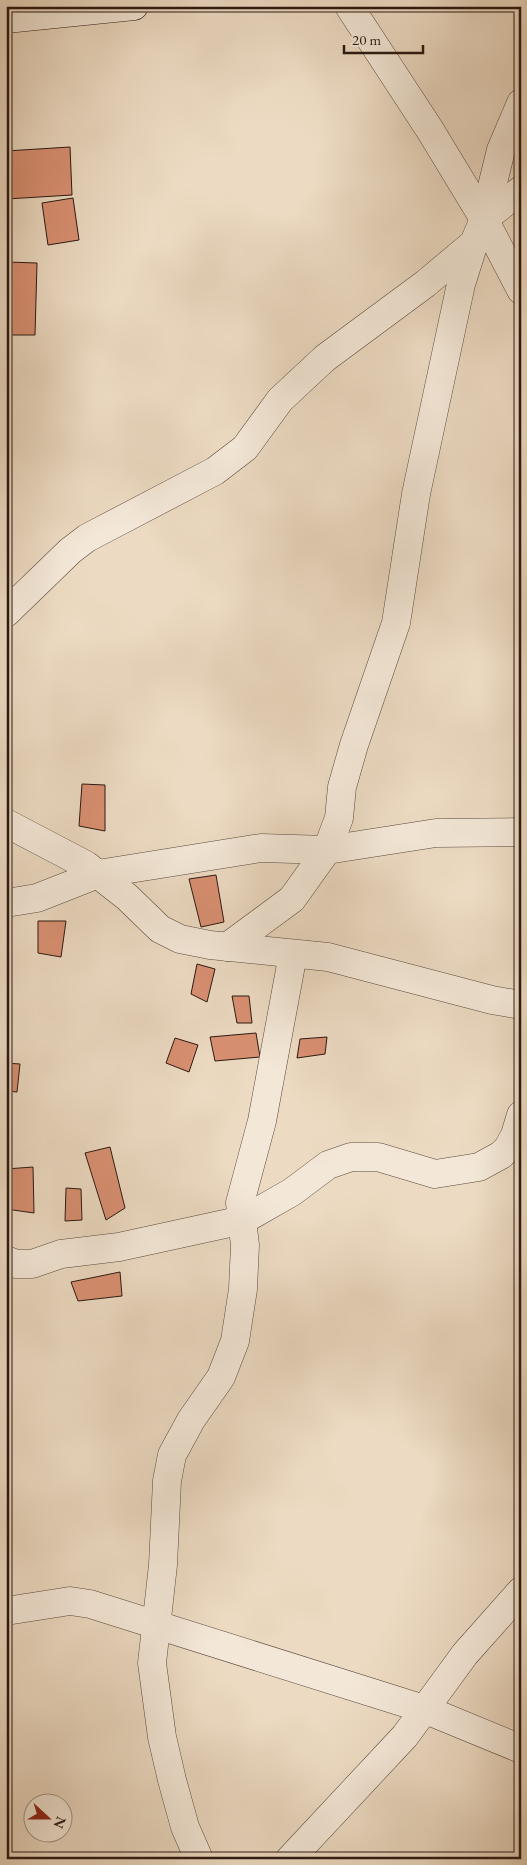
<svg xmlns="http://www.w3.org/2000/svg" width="527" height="1865" font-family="'EB Garamond',serif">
<rect width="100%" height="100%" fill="#ecdac2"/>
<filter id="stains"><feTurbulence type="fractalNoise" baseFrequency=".004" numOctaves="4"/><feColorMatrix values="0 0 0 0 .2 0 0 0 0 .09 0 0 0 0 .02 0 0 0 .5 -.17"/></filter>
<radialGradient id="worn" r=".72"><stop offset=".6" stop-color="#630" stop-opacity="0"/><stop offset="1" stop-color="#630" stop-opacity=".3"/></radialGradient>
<g fill="#d99072" stroke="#2a1812">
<path d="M70 147 72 195 6 199V151Z"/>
<path d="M73 198 79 240 48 245 42 203Z"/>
<path d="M6 262 37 263 35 335H6Z"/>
<path d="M82 784 105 785V831L79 826Z"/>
<path d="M216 875 224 922 201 927 189 879Z"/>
<path d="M38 921H66L61 957 38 953Z"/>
<path d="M197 964 215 969 207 1002 191 994Z"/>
<path d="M232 996H249L252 1023H237Z"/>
<path d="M256 1033 260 1057 215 1061 210 1037Z"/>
<path d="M327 1037 325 1054 297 1058 300 1039Z"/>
<path d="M175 1038 198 1045 189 1072 166 1063Z"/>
<path d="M6 1063 20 1064 17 1092 6 1091Z"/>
<path d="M110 1147 125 1208 106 1220 85 1153Z"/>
<path d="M33 1167 34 1213 6 1209V1169Z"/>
<path d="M66 1188 81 1189 82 1220 65 1221Z"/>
<path d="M120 1272 122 1296 78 1301 71 1282Z"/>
</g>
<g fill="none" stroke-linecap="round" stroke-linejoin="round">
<g stroke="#5a483e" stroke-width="29">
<g id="street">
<path d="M349 6 430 130 484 219 521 290"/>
<path d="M484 219 521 190"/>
<path d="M6 613 70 551 87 538 215 471 245 448 280 400 325 358 425 284 474 243 484 219 501 150 521 103"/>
<path d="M6 823 86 865 127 897 160 929 180 939 210 945 328 957 492 1000 521 1005"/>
<path d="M6 903 37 898 98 874 261 848 327 850 436 833 521 832"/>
<path d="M227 947 292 899 327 850 339 818 342 787 354 745 396 623 416 494 461 284 474 243"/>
<path d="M6 1260 16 1264H32L61 1254 119 1247 243 1220 292 1192 328 1165 351 1157H378L435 1174 479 1167 501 1155 508 1148 515 1135 521 1115"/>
<path d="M6 1611 70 1601 90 1604 424 1709 521 1749"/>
<path d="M199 1859 185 1827 172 1780 162 1737 152 1663 163 1565 167 1481 172 1455 191 1420 221 1377 235 1341 243 1289 245 1245 240 1203 262 1121 293 954"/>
<path d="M290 1859 405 1736 465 1654 521 1591"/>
</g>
</g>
<g stroke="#2a1812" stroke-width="29">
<path id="secondary" d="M6 19 134 6"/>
</g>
<use href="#street" stroke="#f3e7d7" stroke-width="28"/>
<use href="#secondary" stroke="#f3e7d7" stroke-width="28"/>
</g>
<rect width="527" height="1865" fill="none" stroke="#ecdac2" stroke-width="25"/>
<rect x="8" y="8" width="512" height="1850" fill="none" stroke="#2a1812" stroke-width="2.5"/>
<rect x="12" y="12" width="502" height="1840" fill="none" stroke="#2a1812"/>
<g transform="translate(48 1818) rotate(111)"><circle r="24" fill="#f3e7d7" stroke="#a39488"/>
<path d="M0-4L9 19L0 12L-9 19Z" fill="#8f2418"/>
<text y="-8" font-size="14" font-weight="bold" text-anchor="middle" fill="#2a1812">N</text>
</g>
<path d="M344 45v8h79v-8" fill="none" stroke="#2a1812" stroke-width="2.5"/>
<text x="352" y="45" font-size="15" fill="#2a1812" stroke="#f3e7d7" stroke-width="4" paint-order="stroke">20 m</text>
<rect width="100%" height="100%" filter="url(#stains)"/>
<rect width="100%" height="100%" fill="url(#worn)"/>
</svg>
